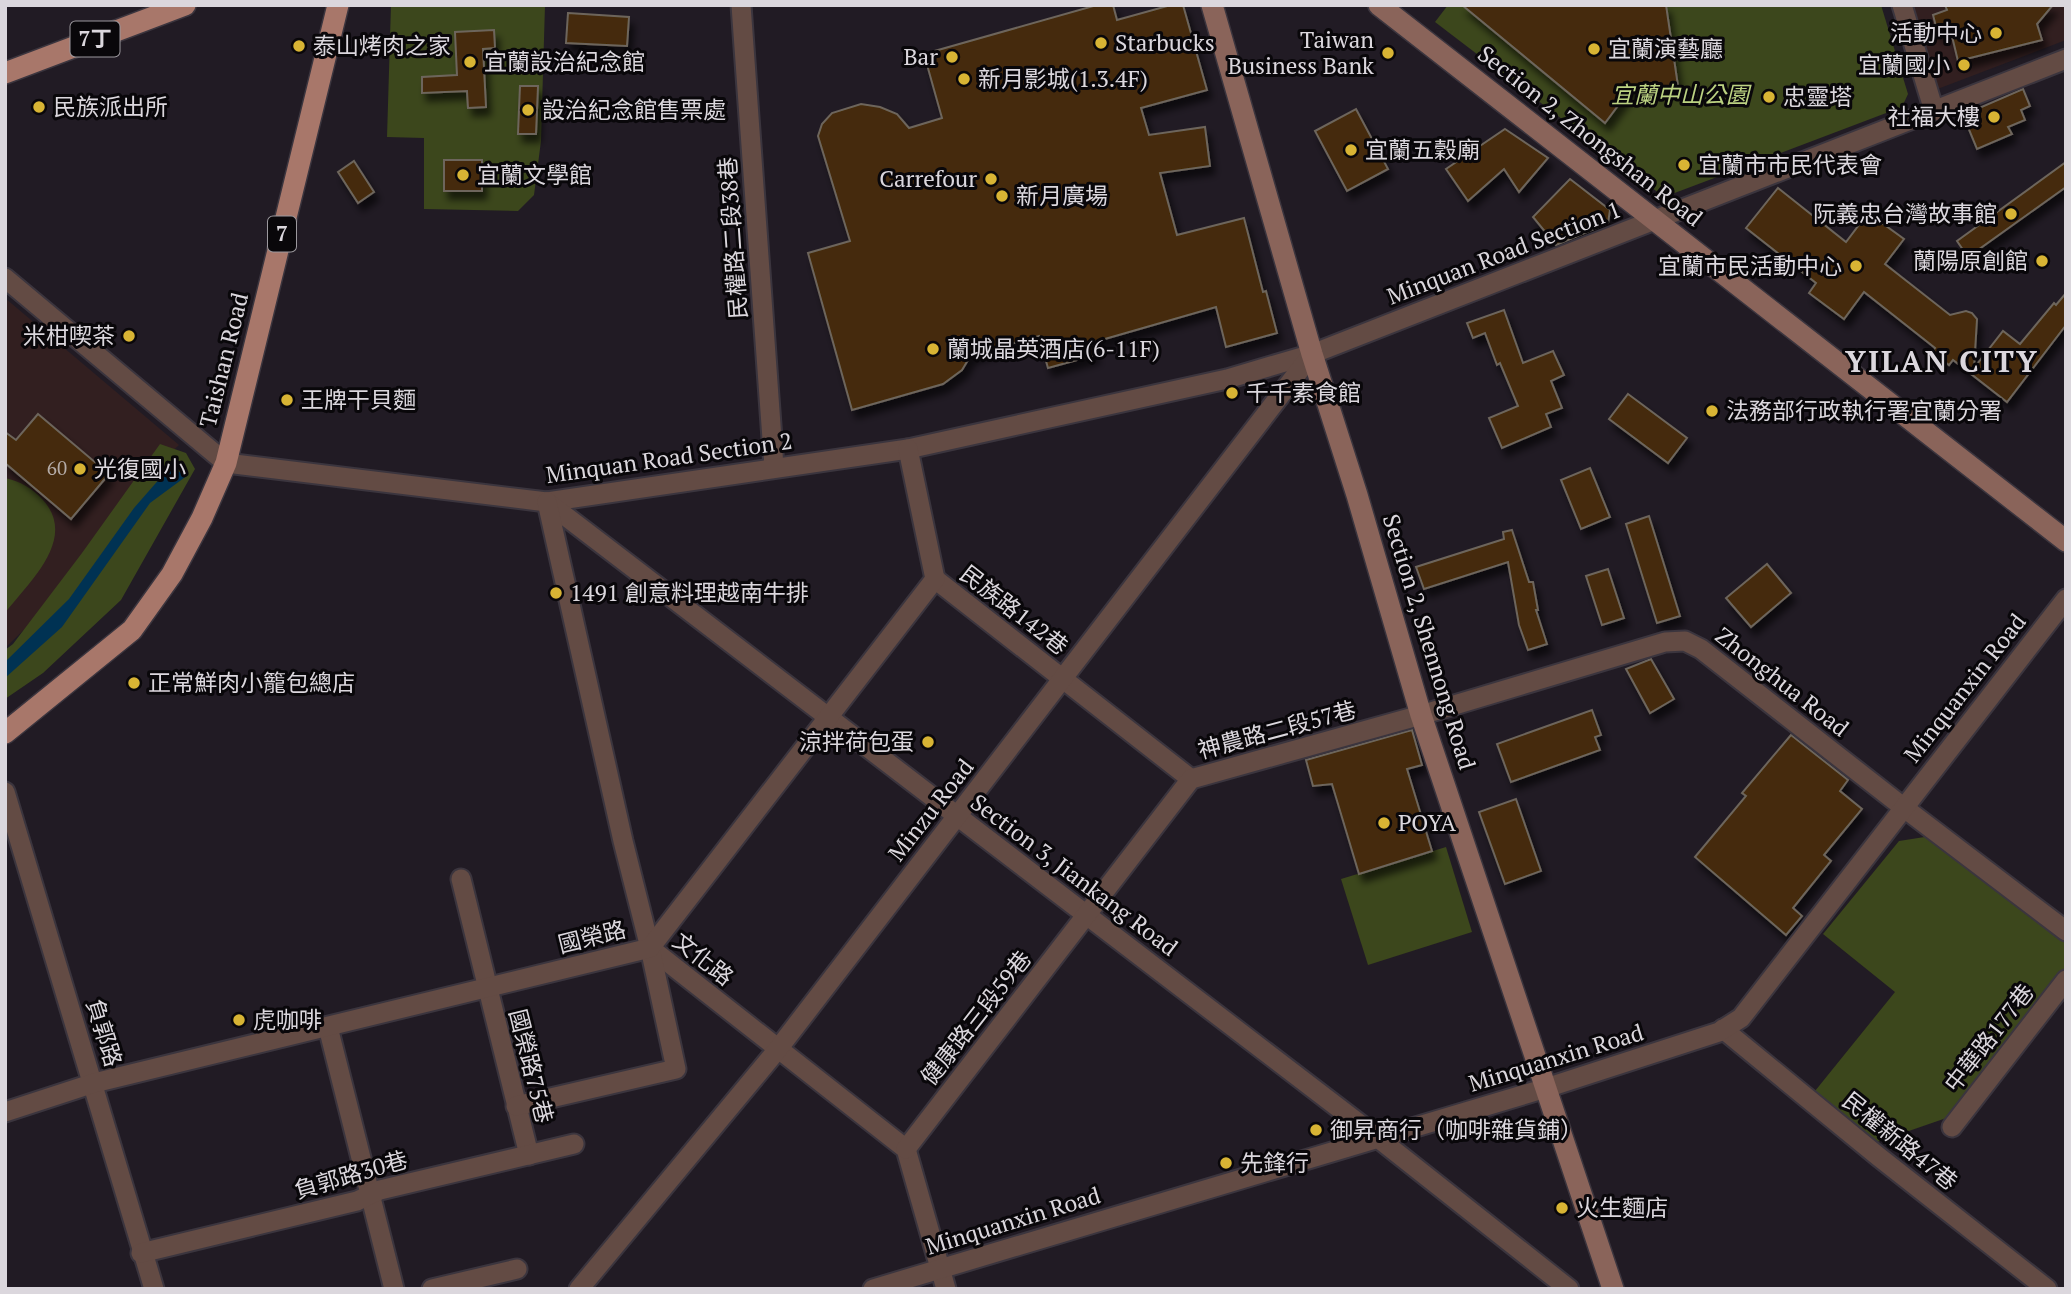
<svg xmlns="http://www.w3.org/2000/svg" width="2071" height="1294" font-family="'PT Serif','Noto Sans TC',serif">
<defs>
<filter id="shadow"><feDropShadow dx="4.5" dy="8" stdDeviation="3.5" flood-color="#0009"/></filter>
</defs>
<rect width="100%" height="100%" fill="#211b24"/>
<g fill="#321f20">
<path d="M1911 5H2066V40L1935 90Z"/>
<path d="M5 298 179 445 129 492 70 585 5 648Z"/>
</g>
<g fill="#3c471c">
<path d="M391 5H545L541 141 534 195 518 211 424 209V138L387 137Z"/>
<path d="M1448 5H1881L1908 94 1902 107 1664 197 1435 22Z"/>
<path d="M160 444 186 453 195 469 121 600 43 673 5 699V650L13 644 82 553Z"/>
<path d="M5 478C21 482 31 487 43 500 78 539 29 582 5 613Z"/>
<path d="M1931 836 2066 939V972L1955 1115 1877 1142 1815 1091 1895 992 1823 934 1899 841Z"/>
<path d="M1446 847 1472 932 1368 965 1341 879Z"/>
</g>
<path fill="#003253" d="M169 468 188 475 150 503 62 627 5 678V662L69 599 134 508Z"/>
<g fill="#442a07" stroke="#6d655c" stroke-width="2" filter="url(#shadow)">
<path d="M1097 5H1113L1117 20 1171 5H1183L1207 90 1141 108 1149 135 1205 127 1210 166 1160 173 1177 235 1244 218 1263 292 1266 291 1277 333 1226 347 1216 307 1091 343 1095 355 1048 368 1039 336 971 355 962 370 943 384 852 410 808 253 850 241 818 136 822 124 832 113 861 104 880 107 897 114 909 128 942 118 924 54Z"/>
<path d="M1462 5H1666L1678 86 1629 91 1605 123Z"/>
<path d="M1945 5H2053L2037 24 2042 40 1958 61 1951 32 1938 34 1933 15 1947 10Z"/>
<path d="M568 13 629 17 627 46 566 43Z"/>
<path d="M494 30 495 48 483 49 486 107 468 108 467 91 422 93V77L457 75 455 32Z"/>
<path d="M520 86H538L536 134H518Z"/>
<path d="M2023 89 2030 106 2021 110 2025 120 2008 127 2012 134 1977 149 1963 115Z"/>
<path d="M1356 109 1388 169 1347 191 1315 131Z"/>
<path d="M1505 129 1548 158 1519 192 1504 169 1468 201 1446 169Z"/>
<rect x="444" y="160" width="38" height="31"/>
<path d="M354 161 374 192 358 203 338 172Z"/>
<path d="M2066 162V187L1968 257 1957 241Z"/>
<path d="M1570 179 1610 210 1608 223 1556 245 1533 217Z"/>
<path d="M1778 188 1846 242 1868 213 1904 239 1885 264 1950 315 1966 311 1972 313 1977 319 1974 368 2003 331 2020 344 2054 303 2056 305 2066 293V325L2007 402 1953 360 1949 365 1932 352 1935 348 1864 292 1844 319 1809 293 1816 283 1746 228Z"/>
<path d="M1504 310 1523 363 1553 351 1564 375 1551 381 1562 408 1546 414 1551 427 1502 448 1489 418 1518 406 1500 363 1497 365 1485 333 1473 338 1467 323Z"/>
<path d="M1628 394 1687 438 1668 463 1609 419Z"/>
<path d="M38 414 109 474 71 519 5 463V432L16 440Z"/>
<path d="M1590 468 1610 517 1581 529 1561 480Z"/>
<path d="M1649 516 1680 616 1657 623 1626 524Z"/>
<path d="M1512 530 1529 582H1533L1538 610H1536L1547 644 1528 650 1519 625 1508 562 1424 589 1416 567 1504 539 1503 532Z"/>
<path d="M1767 564 1791 593 1751 627 1726 598Z"/>
<path d="M1608 569 1624 618 1602 625 1586 576Z"/>
<path d="M1651 659 1674 699 1650 713 1626 669Z"/>
<path d="M1592 710 1601 735 1595 737 1600 750 1511 782 1497 744Z"/>
<path d="M1412 730 1422 765 1407 769 1432 851 1359 874 1332 784 1313 786 1306 760Z"/>
<path d="M1791 735 1848 780 1840 791 1862 809 1824 855 1831 861 1793 908 1802 916 1786 935 1695 857 1746 796 1742 793Z"/>
<path d="M1516 799 1541 871 1505 884 1479 812Z"/>
</g>
<g fill="none" stroke-linecap="round" stroke-linejoin="round">
<g stroke="#3b353e" stroke-width="23">
<g id="street">
<path d="M741 5 774 467"/>
<path d="M1902 5 1934 111"/>
<path d="M5 278 226 463 547 502 908 449 1227 379 1312 354 2066 59"/>
<path d="M547 502 1378 1138 1569 1289"/>
<path d="M547 502 623 841 650 948 906 1149 946 1289"/>
<path d="M935 579 1191 779"/>
<path d="M5 792 154 1289"/>
<path d="M461 879 529 1155"/>
<path d="M328 1027 394 1289"/>
<path d="M1723 1029 1879 1157 2047 1289"/>
<path d="M516 1106 676 1069 650 948"/>
<path d="M5 1112 94 1083 650 948 935 579 908 449"/>
<path d="M1952 1127 2066 980"/>
<path d="M906 1149 1191 779 1421 715 1665 642 1685 641 1701 649 1903 807 2066 931"/>
<path d="M141 1253 357 1201 380 1190 574 1144"/>
<path d="M432 1289 517 1269"/>
<path d="M579 1289 778 1049 1312 354"/>
<path d="M873 1289 1546 1088 1719 1032 1741 1018 2066 599"/>
</g>
</g>
<g stroke="#3b353e" stroke-width="24">
<g id="secondary">
<path d="M1212 5 1312 354 1357 495 1421 715 1613 1289"/>
<path d="M1379 5 2066 541"/>
</g>
</g>
<g stroke="#3b353e" stroke-width="24">
<g id="primary">
<path d="M5 73 185 5"/>
<path d="M5 733 132 630 172 574 202 518 226 463 338 5"/>
</g>
</g>
<use href="#street" stroke="#634b44" stroke-width="19"/>
<use href="#secondary" stroke="#8a645a" stroke-width="21"/>
<use href="#primary" stroke="#a8776a" stroke-width="21"/>
</g>
<g fill="#d8b434" stroke="#09070a" stroke-width="2.5">
<circle cx="1996" cy="33" r="7"/>
<circle cx="1101" cy="43" r="7"/>
<circle cx="299" cy="46" r="7"/>
<circle cx="1594" cy="49" r="7"/>
<circle cx="1388" cy="53" r="7"/>
<circle cx="952" cy="57" r="7"/>
<circle cx="470" cy="62" r="7"/>
<circle cx="1964" cy="65" r="7"/>
<circle cx="964" cy="79" r="7"/>
<circle cx="1769" cy="97" r="7"/>
<circle cx="39" cy="107" r="7"/>
<circle cx="528" cy="110" r="7"/>
<circle cx="1994" cy="117" r="7"/>
<circle cx="1351" cy="150" r="7"/>
<circle cx="1684" cy="165" r="7"/>
<circle cx="463" cy="175" r="7"/>
<circle cx="991" cy="179" r="7"/>
<circle cx="1002" cy="196" r="7"/>
<circle cx="2011" cy="214" r="7"/>
<circle cx="2042" cy="261" r="7"/>
<circle cx="1856" cy="266" r="7"/>
<circle cx="129" cy="336" r="7"/>
<circle cx="933" cy="349" r="7"/>
<circle cx="1232" cy="393" r="7"/>
<circle cx="287" cy="400" r="7"/>
<circle cx="1712" cy="411" r="7"/>
<circle cx="80" cy="469" r="7"/>
<circle cx="556" cy="593" r="7"/>
<circle cx="134" cy="683" r="7"/>
<circle cx="928" cy="742" r="7"/>
<circle cx="1384" cy="823" r="7"/>
<circle cx="239" cy="1020" r="7"/>
<circle cx="1316" cy="1130" r="7"/>
<circle cx="1226" cy="1163" r="7"/>
<circle cx="1562" cy="1208" r="7"/>
</g>
<g text-anchor="middle" stroke-width="6" stroke-linejoin="round" paint-order="stroke">
<g font-size="19" fill="#b5aca8">
<text x="57" y="475">60</text>
</g>
<g fill="#09070a" stroke="#9c999e" stroke-width="2">
<rect x="70.5" y="21.5" width="49" height="35" rx="5"/>
<rect x="268" y="216.5" width="28" height="35" rx="5"/>
</g>
<g font-size="21" font-weight="bold" fill="#dbd7dd">
<text x="95" y="46">7丁</text>
<text x="282" y="241">7</text>
</g>
<g font-size="23" fill="#dbd7dd" stroke="#09070a" text-anchor="start">
<text x="1982" y="41" text-anchor="end">活動中心</text>
<text x="1374" y="48" text-anchor="end">Taiwan<tspan x="1374" dy="26">Business Bank</tspan></text>
<text x="1115" y="51">Starbucks</text>
<text x="313" y="54">泰山烤肉之家</text>
<text x="1608" y="57">宜蘭演藝廳</text>
<text x="938" y="65" text-anchor="end">Bar</text>
<text x="484" y="70">宜蘭設治紀念館</text>
<text x="1950" y="73" text-anchor="end">宜蘭國小</text>
<text x="978" y="87">新月影城(1.3.4F)</text>
<text x="1783" y="105">忠靈塔</text>
<text x="53" y="115">民族派出所</text>
<text x="542" y="118">設治紀念館售票處</text>
<text x="1980" y="125" text-anchor="end">社福大樓</text>
<text x="1365" y="158">宜蘭五穀廟</text>
<text x="1698" y="173">宜蘭市市民代表會</text>
<text x="477" y="183">宜蘭文學館</text>
<text x="977" y="187" text-anchor="end">Carrefour</text>
<text x="1016" y="204">新月廣場</text>
<text x="1997" y="222" text-anchor="end">阮義忠台灣故事館</text>
<text x="2028" y="269" text-anchor="end">蘭陽原創館</text>
<text x="1842" y="274" text-anchor="end">宜蘭市民活動中心</text>
<text x="115" y="344" text-anchor="end">米柑喫茶</text>
<text x="947" y="357">蘭城晶英酒店(6-11F)</text>
<text x="1246" y="401">千千素食館</text>
<text x="301" y="408">王牌干貝麵</text>
<text x="1726" y="419">法務部行政執行署宜蘭分署</text>
<text x="94" y="477">光復國小</text>
<text x="570" y="601">1491 創意料理越南牛排</text>
<text x="148" y="691">正常鮮肉小籠包總店</text>
<text x="914" y="750" text-anchor="end">涼拌荷包蛋</text>
<text x="1398" y="831">POYA</text>
<text x="253" y="1028">虎咖啡</text>
<text x="1330" y="1138">御昇商行（咖啡雜貨鋪）</text>
<text x="1240" y="1171">先鋒行</text>
<text x="1576" y="1216">火生麵店</text>
</g>
<g font-size="23" font-style="italic" fill="#bcd282" stroke="#09070a">
<text x="1680" y="103">宜蘭中山公園</text>
</g>
<g font-size="23" fill="#dbd7dd" stroke="#09070a">
<text transform="translate(1590 136) rotate(38)" y="8">Section 2, Zhongshan Road</text>
<text transform="translate(733 238) rotate(-94)" y="8">民權路二段38巷</text>
<text transform="translate(1504 253) rotate(-21)" y="8">Minquan Road Section 1</text>
<text transform="translate(224 360) rotate(-76)" y="8">Taishan Road</text>
<text transform="translate(669 458) rotate(-8)" y="8">Minquan Road Section 2</text>
<text transform="translate(1014 610) rotate(38)" y="8">民族路142巷</text>
<text transform="translate(1429 642) rotate(73)" y="8">Section 2, Shennong Road</text>
<text transform="translate(1782 682) rotate(38)" y="8">Zhonghua Road</text>
<text transform="translate(1965 688) rotate(-52)" y="8">Minquanxin Road</text>
<text transform="translate(1277 730) rotate(-15)" y="8">神農路二段57巷</text>
<text transform="translate(931 810) rotate(-52)" y="8">Minzu Road</text>
<text transform="translate(1074 875) rotate(37)" y="8">Section 3, Jiankang Road</text>
<text transform="translate(592 937) rotate(-14)" y="8">國榮路</text>
<text transform="translate(703 959) rotate(38)" y="8">文化路</text>
<text transform="translate(976 1018) rotate(-52)" y="8">健康路三段59巷</text>
<text transform="translate(104 1033) rotate(73)" y="8">負郭路</text>
<text transform="translate(1989 1038) rotate(-52)" y="8">中華路177巷</text>
<text transform="translate(1556 1058) rotate(-17)" y="8">Minquanxin Road</text>
<text transform="translate(531 1066) rotate(76)" y="8">國榮路75巷</text>
<text transform="translate(1900 1141) rotate(39)" y="8">民權新路47巷</text>
<text transform="translate(351 1175) rotate(-16)" y="8">負郭路30巷</text>
<text transform="translate(1013 1221) rotate(-17)" y="8">Minquanxin Road</text>
</g>
<g font-size="30" font-weight="bold" letter-spacing="2" fill="#dbd7dd" stroke="#09070a">
<text x="1942" y="372">YILAN CITY</text>
</g>
</g>
<rect width="2071" height="1294" fill="none" stroke="#dbd7dd" stroke-width="14"/>
</svg>
